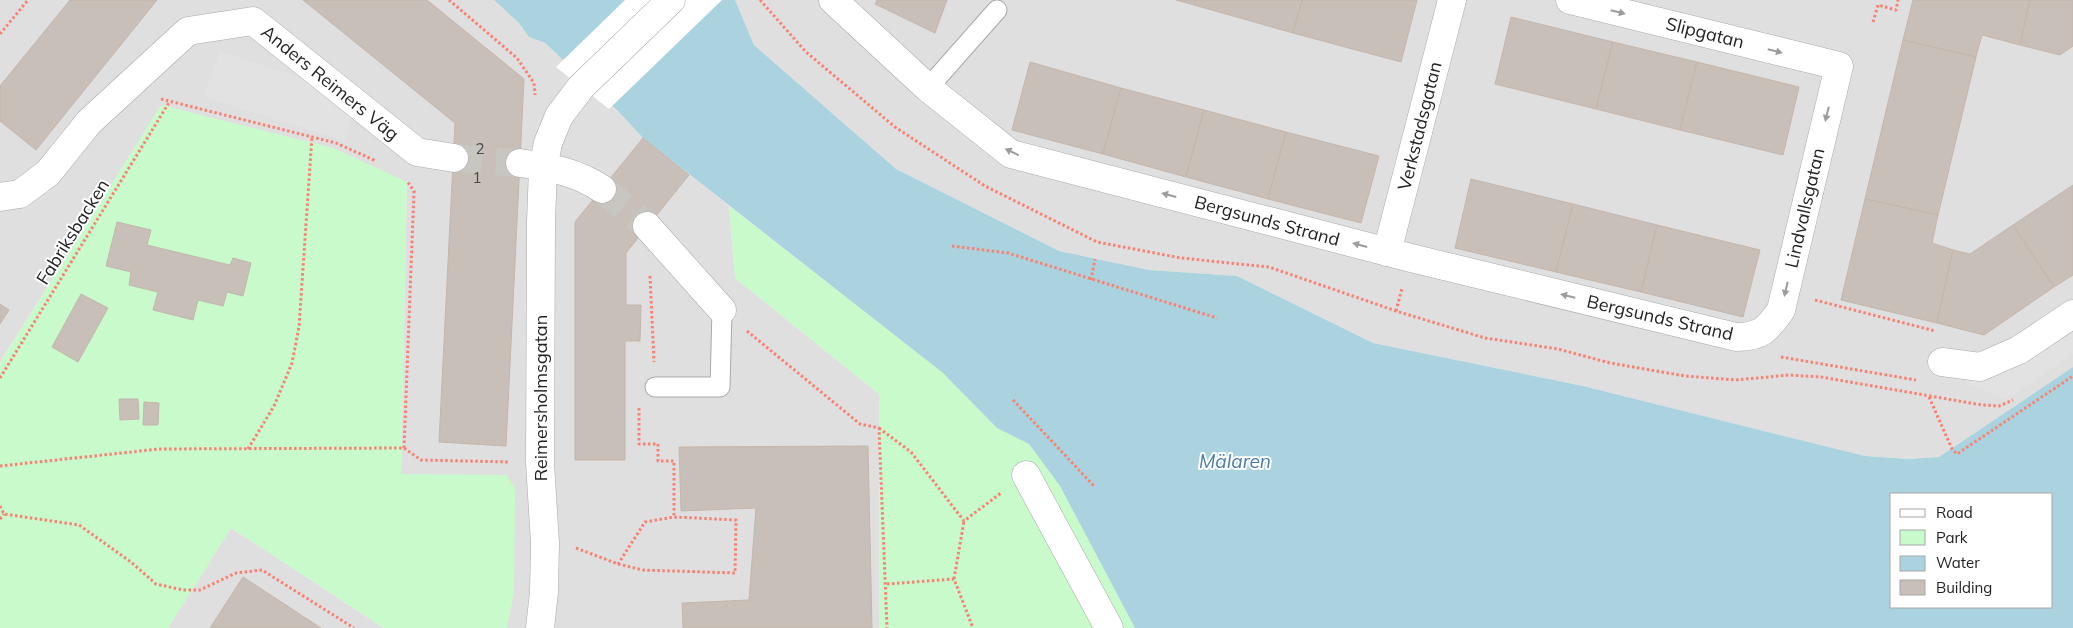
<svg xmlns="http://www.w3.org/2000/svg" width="2073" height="628" font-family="Mulish,sans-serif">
<rect width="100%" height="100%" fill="#f2efe9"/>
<g fill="#e0dfdf">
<path d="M0 0H494L519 23 529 37 545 43 618 111 643 138 729 206 735 278 879 394V628H507L514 590 401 474 407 182 161 106 0 362Z"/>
<path d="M735 0H2073V367L1939 457 1908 459 1865 456 1583 386 1373 343 1237 276 1149 270 1059 251 896 169 754 45Z"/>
<path d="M231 528 384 628H168Z"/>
</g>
<g fill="#c8facc">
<path d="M161 105 333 148 407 182 401 474 507 475 515 490 514 590 507 628H384L231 528 168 628H0V363Z"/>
<path d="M729 206 943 373 997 428 1029 444 1060 486 1135 628H879V394L735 278Z"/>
</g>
<g fill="#e2e2e2">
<path d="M220 51 357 97 345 141 204 97Z"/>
<path d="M2073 310V354L2006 399 1964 383Z"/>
</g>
<path fill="#aad3df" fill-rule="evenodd" d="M494 0H735L754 45 896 169 1059 251 1149 270 1237 276 1373 343 1583 386 1865 456 1908 459 1939 457 2073 367V628H1135L1060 486 1029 444 997 428 943 373 643 138 618 111 545 43 529 37 519 23ZM1892 494H2052V607H1892Z"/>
<path fill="#fff" d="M625 0H722L609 109 556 67Z"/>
<g fill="#c7bfb8" stroke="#c4b6ab">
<path d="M70 0H157L36 150 0 121V86Z"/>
<path d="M303 0H427L524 79 506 446 439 442 455 123Z"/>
<path d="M877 0H947L935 33 875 4Z"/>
<path d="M1176 0H1196L1194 5Z"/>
<path d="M1196 0H1302L1293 33 1194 5Z"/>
<path d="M1302 0H1417L1401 62 1293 33Z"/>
<path d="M1913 0H2030L2020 45 1982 35 1976 57 1903 40Z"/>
<path d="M2030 0H2073V46L2060 55 2020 45Z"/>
<path d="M1511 17 1613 42 1596 109 1495 84Z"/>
<path d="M1903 40 1976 57 1938 215 1865 199Z"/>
<path d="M1613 42 1697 62 1680 130 1596 109Z"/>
<path d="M1030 62 1121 88 1103 154 1012 130Z"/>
<path d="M1697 62 1799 87 1783 155 1680 130Z"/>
<path d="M1121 88 1204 110 1186 177 1103 154Z"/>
<path d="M1204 110 1286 132 1268 199 1186 177Z"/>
<path d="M1286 132 1379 156 1361 223 1268 199Z"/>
<path d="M643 138 689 175 626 253V305H641L640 341H625V460H575V222Z"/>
<path d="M1471 179 1573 204 1556 272 1455 248Z"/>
<path d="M2073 185V275L2054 287 2013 225Z"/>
<path d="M1865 199 1938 215 1932 243 1953 250 1937 323 1841 300Z"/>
<path d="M1573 204 1657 225 1641 292 1556 272Z"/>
<path d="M117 222 151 230 147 245 230 265 233 258 251 263 243 296 227 292 223 306 198 300 193 320 153 310 158 292 129 285 131 272 106 266Z"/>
<path d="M1657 225 1760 250 1743 317 1641 292Z"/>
<path d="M2013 225 2054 287 1984 335 1937 323 1953 250 1970 254Z"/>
<path d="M81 294 108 308 78 362 52 347Z"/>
<path d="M0 304 9 310 0 324Z"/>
<path d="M119 399H138L139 419 120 420Z"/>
<path d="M144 402 159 403 158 425H143Z"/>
<path d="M868 446 872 628H683L682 603 749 600 756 508 681 511 679 447Z"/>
<path d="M243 577 321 628H210Z"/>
</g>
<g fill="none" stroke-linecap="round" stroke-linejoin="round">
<g stroke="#c8c6c1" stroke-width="28" stroke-dasharray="28 14" stroke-linecap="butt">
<path d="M454 158 520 163"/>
<path d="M602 189 647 226"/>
</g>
<g stroke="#a9a9a9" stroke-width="21">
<g id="service">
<path d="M928 88 997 10"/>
<path d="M655 387H720L722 310"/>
</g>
</g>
<g stroke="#a9a9a9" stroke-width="29">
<path id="pedestrian" d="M1026 475 1109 628"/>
</g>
<g stroke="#a9a9a9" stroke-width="29">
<g id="minor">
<path d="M833 0 928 88 1011 154 1411 258 1736 337C1761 337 1767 330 1781 310L1839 66 1570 0"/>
<path d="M520 163C549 167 577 172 602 189"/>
<path d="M0 197 20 194 48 173 89 122 188 31 253 21 417 152 454 158"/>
<path d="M647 226 722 310"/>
<path d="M1387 252 1452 0"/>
<path d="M1942 362 1980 367 2019 350 2073 314"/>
<path d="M540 628 544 592 545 543 540 463 541 222 543 168 548 143 559 116 581 87 671 0"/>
</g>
</g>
<g stroke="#fa8072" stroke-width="3" stroke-dasharray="2.5 2.5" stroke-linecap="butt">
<path d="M449 0 517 58 534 83 535 95"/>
<path d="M760 0 806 52 895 127 985 186 1097 242 1181 258 1269 267 1396 311 1485 338 1558 349 1610 363 1685 376 1736 380 1789 375 1821 377 1982 405 1999 406 2013 400"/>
<path d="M1873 22 1878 5 1896 10 1898 0"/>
<path d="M0 34 28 0"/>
<path d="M161 99 336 143 376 161"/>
<path d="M952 246 1008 253 1217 318"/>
<path d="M650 276 654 362"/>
<path d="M1091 280 1095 259"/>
<path d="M1815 300 1935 331"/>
<path d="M1396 311 1402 288"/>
<path d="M747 331 860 424 879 428 887 628"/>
<path d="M1781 357 1916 380"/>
<path d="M0 378 170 101"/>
<path d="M1929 397 1952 449 1957 454 2073 376"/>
<path d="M1013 400 1094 486"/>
<path d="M639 408V444H658V461H674V517"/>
<path d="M879 428 911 452 964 521 1001 493"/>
<path d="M404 448 414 191 407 181"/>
<path d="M248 449 274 406 292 363 299 327 312 136"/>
<path d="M0 466 159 449 404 448 421 460 510 462"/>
<path d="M0 506 4 514 79 525 131 562 156 584 183 590H200L236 573 262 570 354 628"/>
<path d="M0 519 4 514"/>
<path d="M576 548 618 564 643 570 735 573 736 520 674 517 645 522 618 564"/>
<path d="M954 579 964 521"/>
<path d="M887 584 954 579 973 628"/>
</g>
<use href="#service" stroke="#fff" stroke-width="19"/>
<use href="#pedestrian" stroke="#fff" stroke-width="28"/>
<use href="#minor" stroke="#fff" stroke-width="28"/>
</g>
<defs><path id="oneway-solid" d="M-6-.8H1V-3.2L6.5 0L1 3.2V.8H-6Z" transform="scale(1.25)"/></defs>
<g fill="#9c9c9c">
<use href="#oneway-solid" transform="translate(1618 12) rotate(14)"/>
<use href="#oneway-solid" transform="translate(1775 51) rotate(14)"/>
<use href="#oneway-solid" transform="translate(1827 114) rotate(104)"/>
<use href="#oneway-solid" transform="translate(1012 152) rotate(-154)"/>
<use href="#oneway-solid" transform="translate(1169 195) rotate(-165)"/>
<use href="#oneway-solid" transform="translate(1360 245) rotate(-165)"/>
<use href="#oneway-solid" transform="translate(1786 289) rotate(103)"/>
<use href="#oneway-solid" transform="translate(1568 296) rotate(-166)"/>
</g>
<g text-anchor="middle" stroke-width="4" stroke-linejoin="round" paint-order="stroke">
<g font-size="15" fill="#4b4948">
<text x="480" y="154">2</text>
<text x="477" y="183">1</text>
</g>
<g font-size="18" fill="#222" stroke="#fff">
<text transform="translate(1705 33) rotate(14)" y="6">Slipgatan</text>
<text transform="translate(330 83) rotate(39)" y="6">Anders Reimers Väg</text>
<text transform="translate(1420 126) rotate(-76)" y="6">Verkstadsgatan</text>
<text transform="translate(1805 208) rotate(-77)" y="6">Lindvallsgatan</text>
<text transform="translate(1267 221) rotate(15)" y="6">Bergsunds Strand</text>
<text transform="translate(73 232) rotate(-58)" y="6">Fabriksbacken</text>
<text transform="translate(1660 318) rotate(13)" y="6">Bergsunds Strand</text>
<text transform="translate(541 398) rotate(-90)" y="6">Reimersholmsgatan</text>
</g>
<g font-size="19" font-style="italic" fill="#4a7aab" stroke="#fff">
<text x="1235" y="468">Mälaren</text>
</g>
</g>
<rect x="1890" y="493" width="162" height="115" fill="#ffffff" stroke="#a7a7a7"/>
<rect x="1900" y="509" width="25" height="8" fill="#ffffff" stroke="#a7a7a7"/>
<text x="1936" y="518" font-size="15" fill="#222222">Road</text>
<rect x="1900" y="530" width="25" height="15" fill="#c8facc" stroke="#a7a7a7"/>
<text x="1936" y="543" font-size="15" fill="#222222">Park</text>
<rect x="1900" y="556" width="25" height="15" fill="#aad3df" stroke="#a7a7a7"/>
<text x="1936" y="568" font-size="15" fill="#222222">Water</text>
<rect x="1900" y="580" width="25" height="15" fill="#c7bfb8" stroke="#a7a7a7"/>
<text x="1936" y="593" font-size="15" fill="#222222">Building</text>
</svg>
